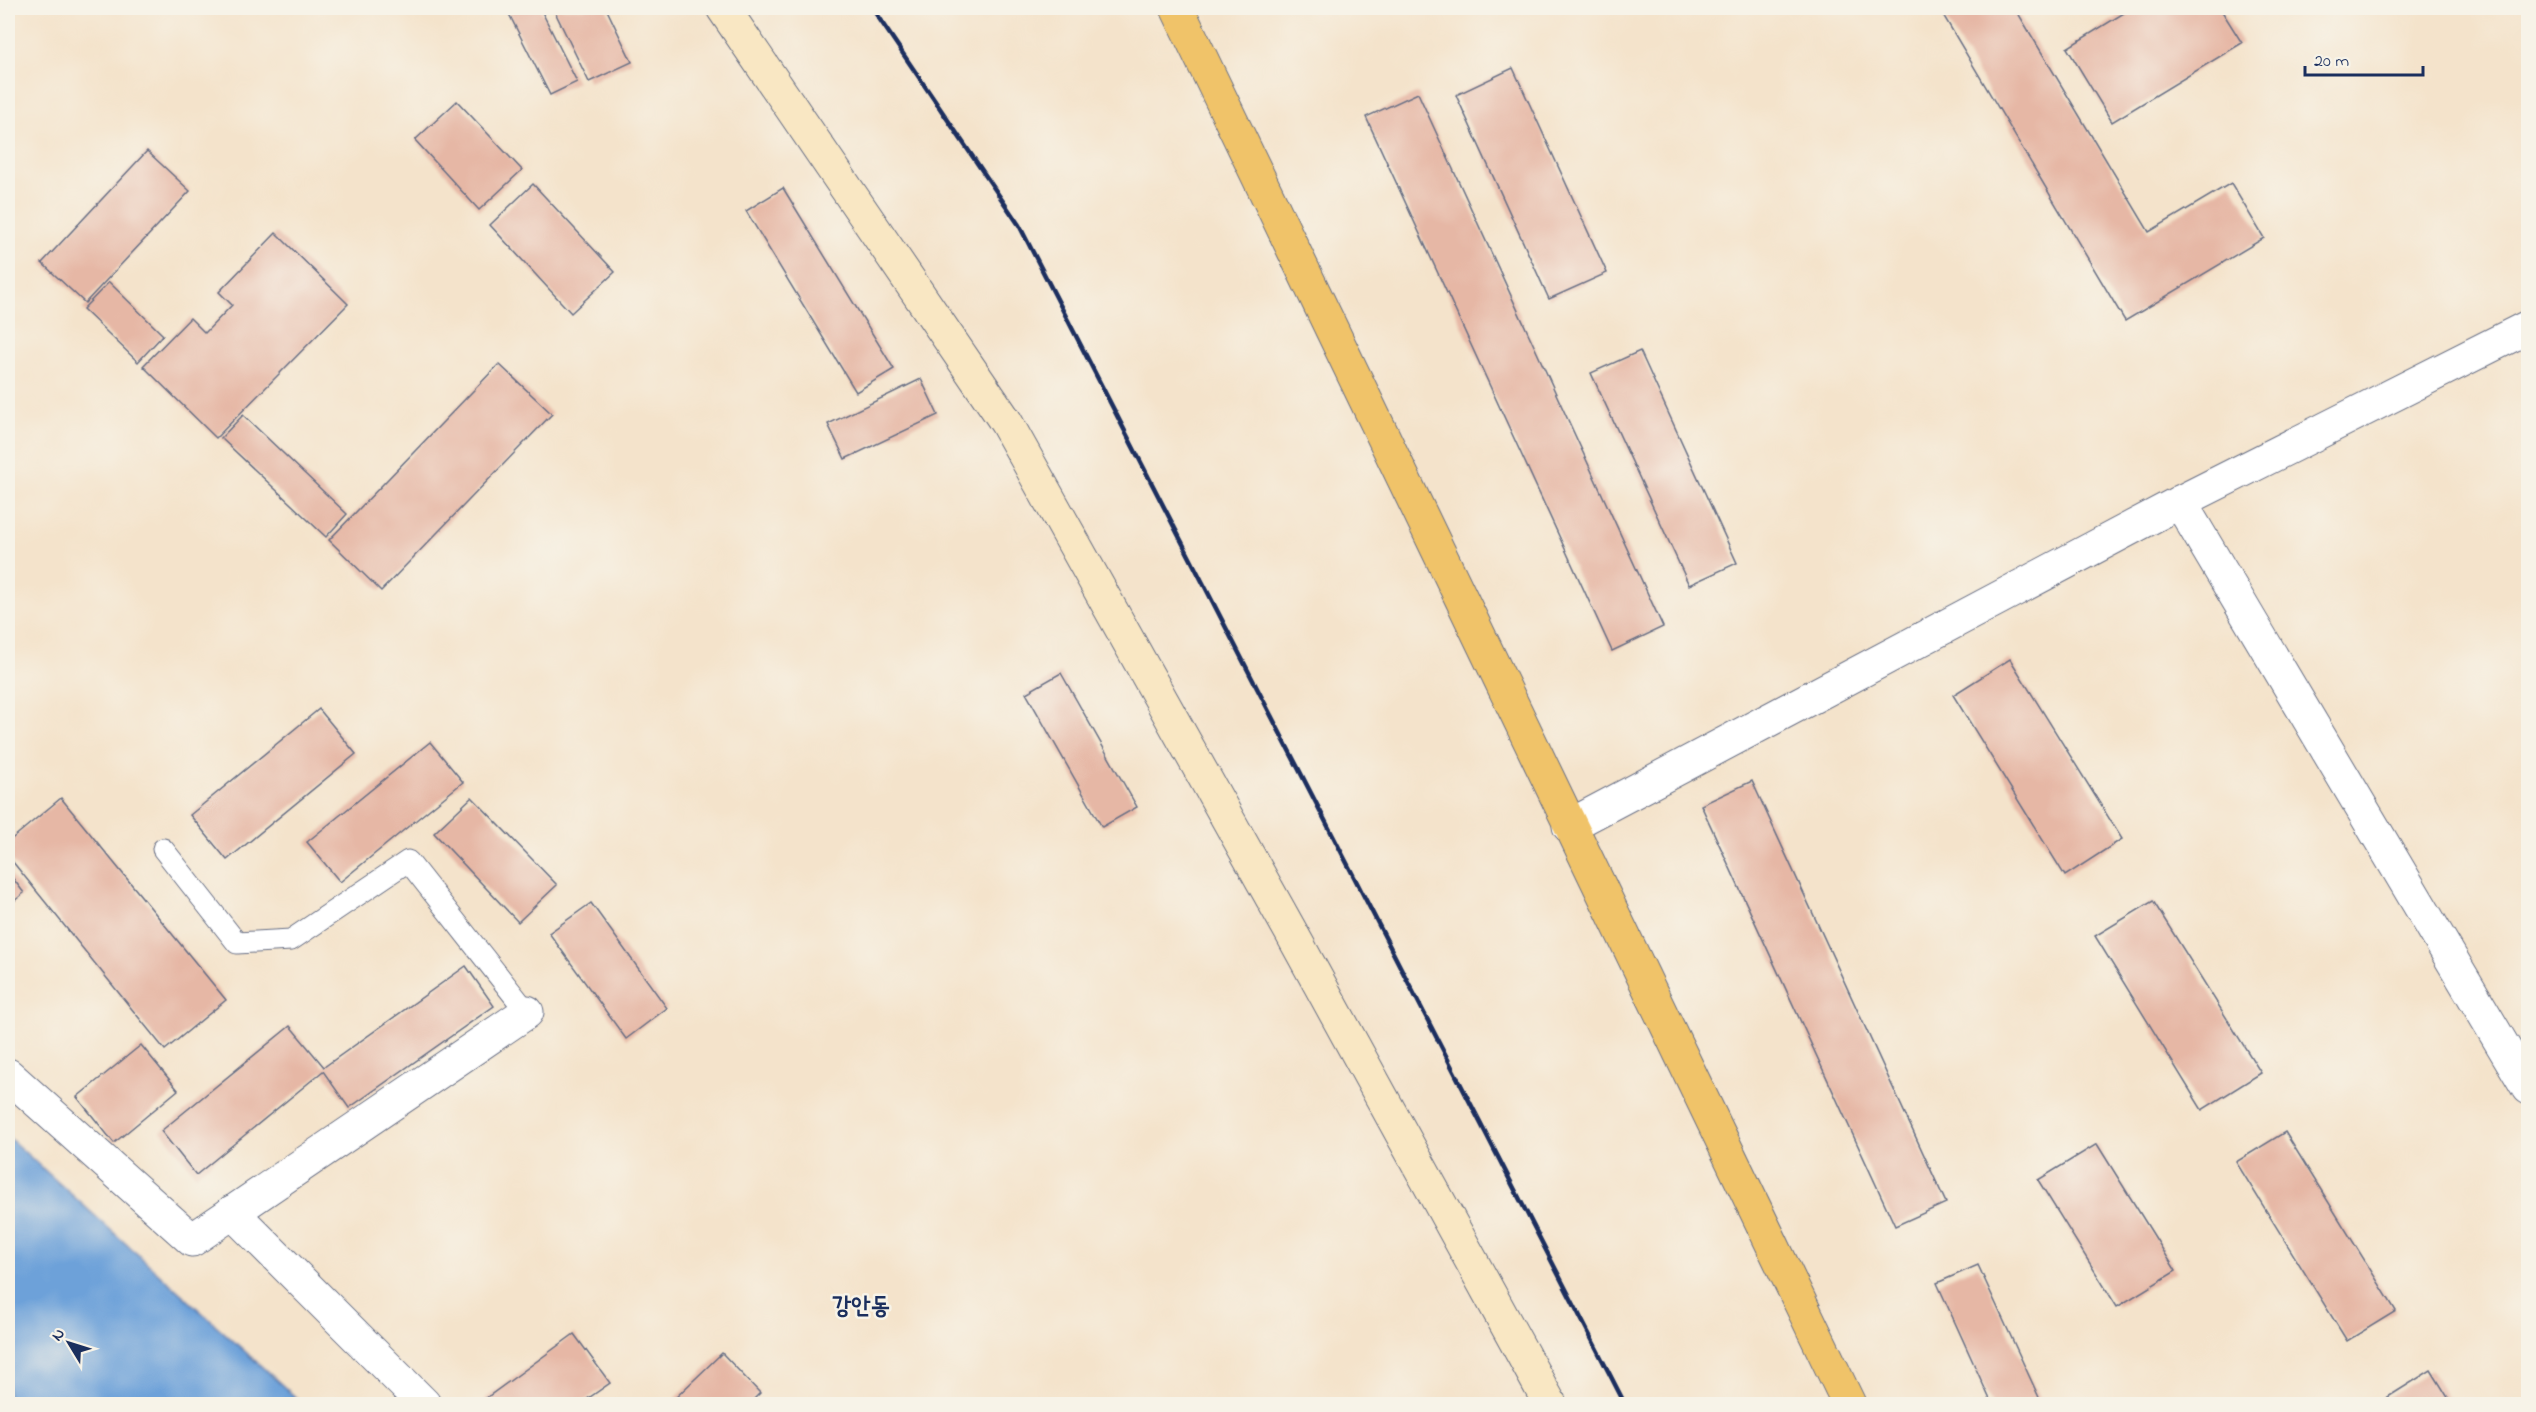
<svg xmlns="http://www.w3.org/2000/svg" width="2536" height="1412" font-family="'Indie Flower','Poor Story',sans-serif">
<rect width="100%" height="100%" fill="#f7f3e8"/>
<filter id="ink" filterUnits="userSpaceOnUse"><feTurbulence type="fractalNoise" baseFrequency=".0167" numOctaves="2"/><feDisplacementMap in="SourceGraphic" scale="12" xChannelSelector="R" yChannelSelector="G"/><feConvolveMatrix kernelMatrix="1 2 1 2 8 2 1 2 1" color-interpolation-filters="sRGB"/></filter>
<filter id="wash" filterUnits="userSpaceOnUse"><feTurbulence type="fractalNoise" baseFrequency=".008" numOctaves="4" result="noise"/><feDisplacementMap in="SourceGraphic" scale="24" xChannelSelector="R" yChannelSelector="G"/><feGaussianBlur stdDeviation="1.35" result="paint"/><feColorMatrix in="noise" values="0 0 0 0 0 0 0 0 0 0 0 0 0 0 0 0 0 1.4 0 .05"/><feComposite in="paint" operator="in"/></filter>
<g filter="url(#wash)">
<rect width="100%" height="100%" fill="#f4e3cb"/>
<path fill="#6da1d9" stroke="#44689c" stroke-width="1.5" d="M8 1137 303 1404H8Z"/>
<g id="blocks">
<g fill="#e6b7a5">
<path d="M506 8H540L577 82 550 95Z"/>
<path d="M553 8H606L632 62 589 82Z"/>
<path d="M1939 8H2015L2149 232 2231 183 2264 238 2125 321Z"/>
<path d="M2132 8H2220L2242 43 2112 122 2067 48Z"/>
<path d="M1513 68 1607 273 1549 299 1456 95Z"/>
<path d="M1418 93 1663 627 1612 651 1366 117Z"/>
<path d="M457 101 522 170 479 210 415 140Z"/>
<path d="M147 151 190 191 85 303 42 263Z"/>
<path d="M533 184 615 272 571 313 490 225Z"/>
<path d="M783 188 894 369 856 392 746 211Z"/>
<path d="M276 233 348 304 216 438 143 366 190 318 205 333 232 305 219 292Z"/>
<path d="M109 282 163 335 138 362 83 309Z"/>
<path d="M1640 351 1737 563 1689 585 1591 373Z"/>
<path d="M499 364 552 414 381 591 329 540Z"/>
<path d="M921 379 938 415 845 459 828 424Z"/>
<path d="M243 415 347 514 326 537 221 438Z"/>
<path d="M2010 659 2122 839 2065 876 1953 695Z"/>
<path d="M1061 673 1137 807 1102 827 1026 693Z"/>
<path d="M319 709 356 754 227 860 190 815Z"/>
<path d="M430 742 463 782 340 882 307 842Z"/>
<path d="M1752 781 1946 1203 1895 1226 1701 805Z"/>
<path d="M472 797 557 885 518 922 434 833Z"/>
<path d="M61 798 226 1000 165 1050 8 856V842Z"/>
<path d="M8 872 24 893 8 906Z"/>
<path d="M2153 901 2261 1073 2202 1110 2095 936Z"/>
<path d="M591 903 667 1008 626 1039 549 933Z"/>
<path d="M466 966 494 1006 349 1108 323 1071 196 1175 161 1131 290 1026 324 1067Z"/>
<path d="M141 1045 178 1090 114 1143 77 1097Z"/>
<path d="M2285 1132 2396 1311 2347 1341 2236 1162Z"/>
<path d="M2097 1144 2176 1271 2117 1307 2038 1180Z"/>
<path d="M1978 1265 2042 1404H1992L1937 1283Z"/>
<path d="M574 1334 610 1383 580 1404H489L485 1399Z"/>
<path d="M722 1353 760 1393 749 1404H669Z"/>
<path d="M2431 1370 2452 1404H2382L2380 1402Z"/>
</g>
</g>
</g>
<g filter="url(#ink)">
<use href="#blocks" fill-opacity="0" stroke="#676e84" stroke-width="1.5"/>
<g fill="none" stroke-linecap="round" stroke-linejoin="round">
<g stroke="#676e84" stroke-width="23">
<path id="lane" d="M163 849 237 943 291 940 408 861 527 1012"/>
</g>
<g stroke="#676e84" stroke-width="35">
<g id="street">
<path d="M2180 502 2528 1088"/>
<path d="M1569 826 2180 502 2528 327"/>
<path d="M8 1075 192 1240 527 1012"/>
<path d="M232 1212 424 1404"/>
</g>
</g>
<g stroke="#676e84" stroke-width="35">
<path id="secondary" d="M723 8 1006 422 1291 932 1550 1404"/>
</g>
<g stroke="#676e84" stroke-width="35">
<path id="primary" d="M1177 8 1849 1404"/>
</g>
<use href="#lane" stroke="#fff" stroke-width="21"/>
<use href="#street" stroke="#fff" stroke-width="33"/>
<use href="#secondary" stroke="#f9e7c3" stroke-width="33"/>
<use href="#primary" stroke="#f0c369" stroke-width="33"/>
<path stroke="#1b2f5e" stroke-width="4.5" d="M872 8 1019 225 1625 1404"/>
</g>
</g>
<g text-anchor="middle" stroke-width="5" stroke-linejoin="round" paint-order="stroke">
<g font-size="24" font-weight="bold" fill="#1b2f5e" stroke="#f7f3e8">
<text x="861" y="1313">강안동</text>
</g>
</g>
<rect width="2536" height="1412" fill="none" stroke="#f7f3e8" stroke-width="30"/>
<g transform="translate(69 1343) rotate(308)" stroke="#f7f3e8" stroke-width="4.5" paint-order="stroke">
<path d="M0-4.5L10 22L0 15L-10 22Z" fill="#1b2f5e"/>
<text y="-9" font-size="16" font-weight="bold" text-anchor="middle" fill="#1b2f5e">N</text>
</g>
<path d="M2305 66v9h118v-9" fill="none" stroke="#1b2f5e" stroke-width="3"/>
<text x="2314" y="66" font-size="18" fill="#1b2f5e" stroke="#f7f3e8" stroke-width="4.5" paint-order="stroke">20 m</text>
</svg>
